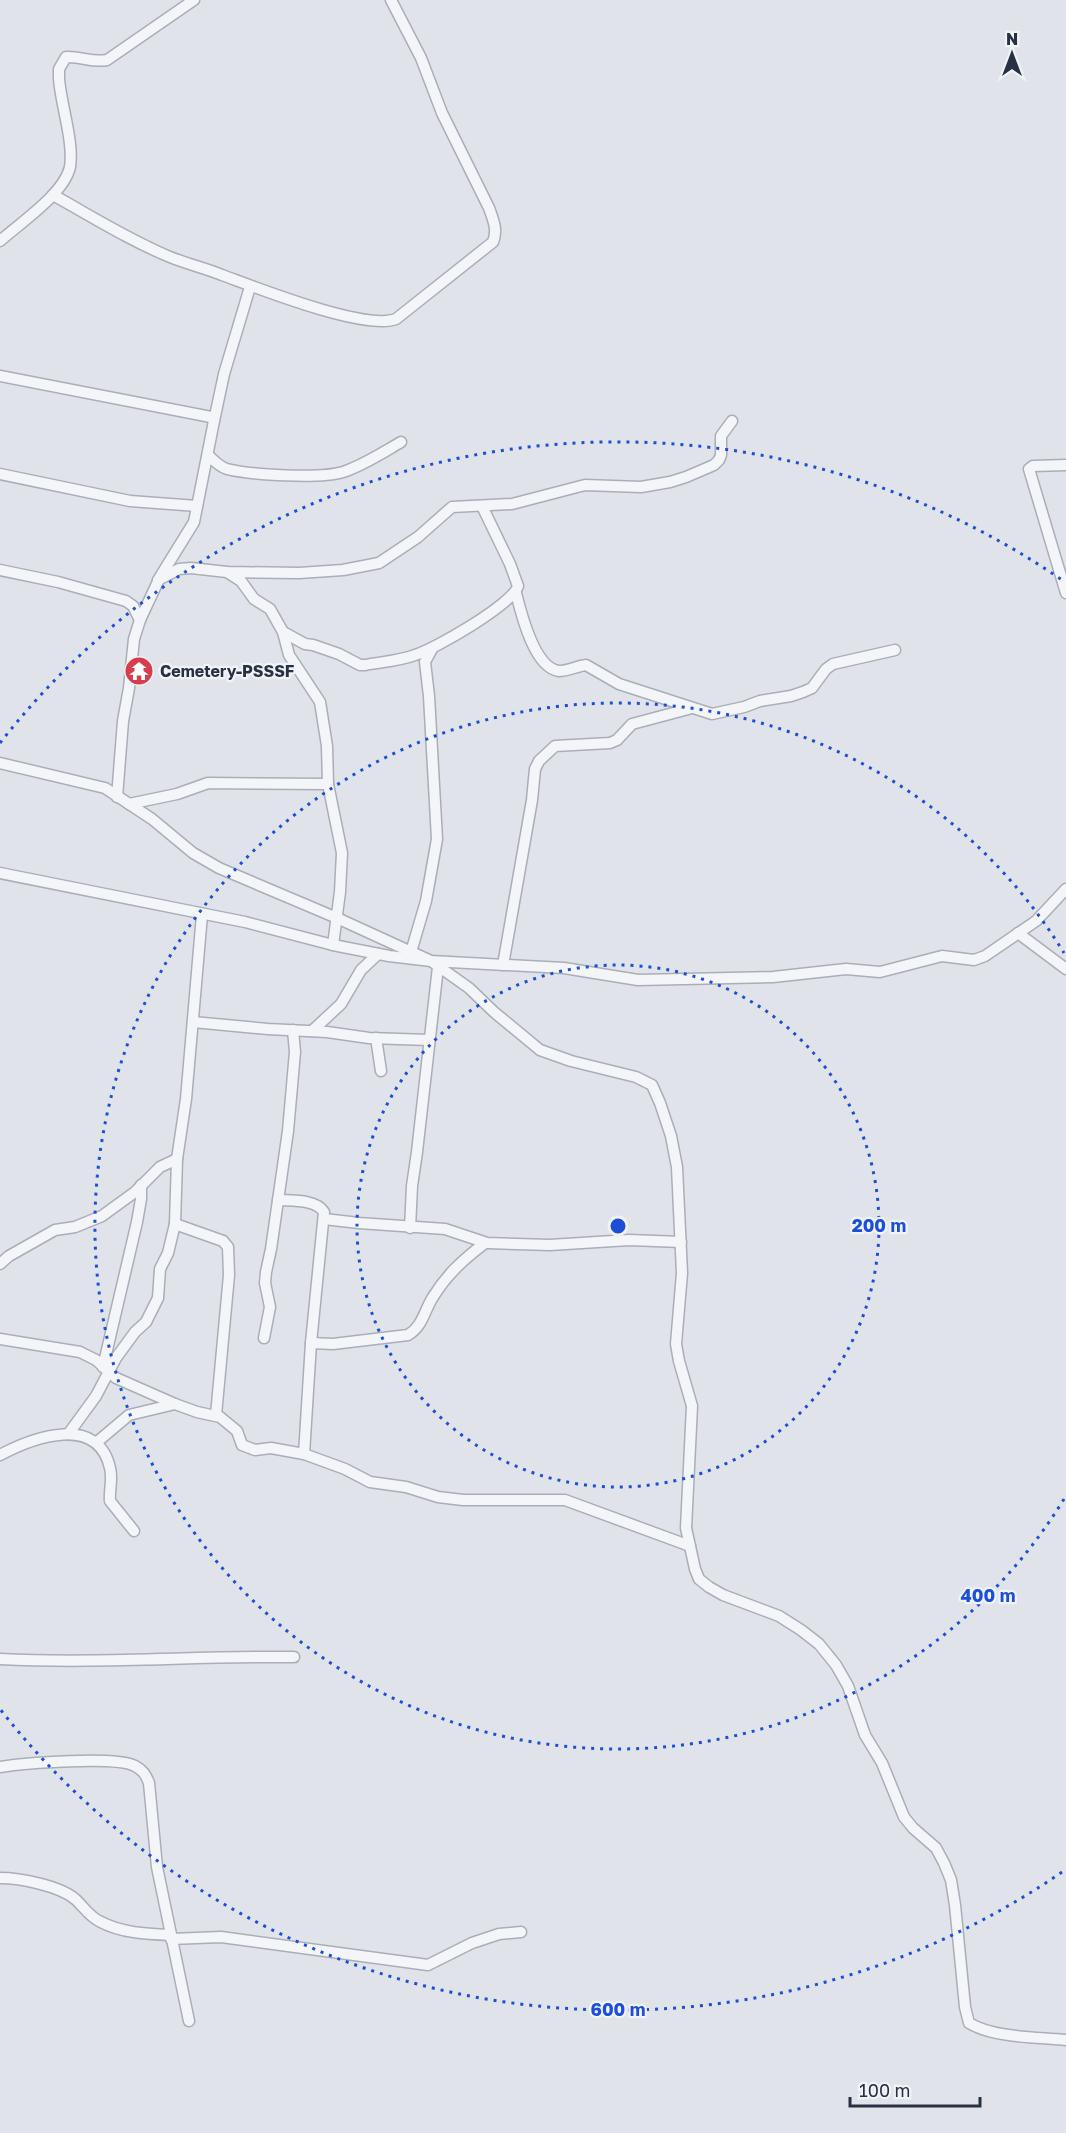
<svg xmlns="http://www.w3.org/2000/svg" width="1066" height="2133" font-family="'Golos Text',sans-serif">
<rect width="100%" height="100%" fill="#e0e4ea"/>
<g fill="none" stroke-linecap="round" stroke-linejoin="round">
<g stroke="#a9aeb8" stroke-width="13">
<g id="street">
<path d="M53 195C91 216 129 240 170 257 187 264 205 268 222 275 255 287 365 331 396 319L493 242C498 230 493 219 489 208L442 113 421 58 391 0"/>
<path d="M0 241C20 223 64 194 70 167 74 142 61 105 59 79V69L66 57C81 56 91 63 107 60L194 0"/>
<path d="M0 376 211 417 214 421 194 522 160 577 140 620 134 639 129 688 123 721 117 797"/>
<path d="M214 421 224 374 250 287"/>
<path d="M209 456C214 461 220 467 227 469 252 475 320 479 343 472 364 465 382 453 401 442"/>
<path d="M1066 465 1033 466 1029 469 1066 593"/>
<path d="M0 474 130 501 197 506"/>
<path d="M0 570 58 582 126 601 133 606 140 620"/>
<path d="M227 572 241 581 254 599 270 609 283 632 289 655 320 702 327 746 328 784 342 853 340 892 333 945"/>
<path d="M158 580 179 569 191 568 227 572 299 573 343 570 379 563 418 537 452 507 512 504 585 485 641 487 670 482 686 477 714 465 719 460 721 455V436L732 421"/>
<path d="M516 593C521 613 534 668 559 671 568 671 577 666 586 665L619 684 712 714 744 707 760 701 791 696 803 692 812 688 826 669 833 664 895 650"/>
<path d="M283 632 305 644 313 645 339 654 360 665H365C381 662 399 661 415 655 435 649 513 604 518 586L510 564 482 506"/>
<path d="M0 763 105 788 152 819 193 853 219 868 337 918 431 961 469 988 494 1012 540 1050 571 1061 636 1077 652 1085 660 1103 671 1136 677 1167 682 1273 676 1344 679 1361 692 1406 686 1528 695 1569 699 1579 709 1587 723 1595 779 1616 801 1630 819 1644 836 1665 848 1686 865 1735 882 1763 904 1817 913 1828 936 1848 944 1863 951 1880 955 1905 965 2007 969 2023C994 2038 1037 2037 1066 2040"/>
<path d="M129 804 177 794 208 783 328 784"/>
<path d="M0 873 245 922 333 945 389 956 431 961 564 968 638 980 773 977 846 969 880 972 942 956 974 960 985 956 1036 921 1066 889"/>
<path d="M1018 933 1066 969"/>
<path d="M411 952 426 901 437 839 429 696 425 662 432 649"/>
<path d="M503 965 532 800 535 769 539 761 555 746 610 743 617 740 632 724 692 708"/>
<path d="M193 1022 268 1029 327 1032 369 1038 429 1040"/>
<path d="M312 1031 341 1004 361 970 378 954"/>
<path d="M376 1038 381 1071"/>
<path d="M278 1200C292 1201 316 1199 324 1212L311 1343 304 1454"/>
<path d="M324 1219 359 1223 445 1229 487 1243 550 1245 629 1240 681 1242"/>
<path d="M175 1224 223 1241 228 1247 229 1275 216 1415"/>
<path d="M410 1228 412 1186 417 1152 438 967"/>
<path d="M0 1264 9 1256 55 1230 75 1227 102 1216 135 1192 160 1167 177 1159"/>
<path d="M264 1338 270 1307 265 1283 266 1272 271 1249 288 1131 295 1052 293 1030"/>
<path d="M0 1339 80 1352 96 1360 116 1378 175 1404 197 1412 220 1417 237 1431 242 1445 255 1450 271 1448 304 1454 345 1469 370 1482 406 1487 438 1497 463 1500H565L690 1546"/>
<path d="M311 1343 333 1344 408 1335C423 1326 424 1311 433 1297 447 1274 464 1259 485 1243"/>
<path d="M103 1367 137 1222 141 1199V1185"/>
<path d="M69 1433 96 1396 116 1358 135 1332 146 1322 158 1298 160 1269 168 1253 175 1224 177 1159 186 1099 202 915"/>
<path d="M97 1442 129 1415 175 1404"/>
<path d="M0 1455C34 1437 98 1414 110 1468 113 1479 109 1490 110 1501L134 1531"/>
<path d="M0 1659C98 1664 196 1656 294 1657"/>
<path d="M0 1767C24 1763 116 1756 135 1766 143 1770 146 1775 149 1783L157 1867 189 2021"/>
<path d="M0 1878C20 1878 60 1886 75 1899 83 1906 89 1916 99 1921 121 1933 146 1934 171 1935"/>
<path d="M171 1939 221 1937 428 1965 472 1943 499 1934 521 1932"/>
</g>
</g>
<use href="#street" stroke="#f3f5f8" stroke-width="10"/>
</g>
<g fill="none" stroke="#1d4ed8" stroke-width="3" stroke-dasharray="3 6">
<circle cx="618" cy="1226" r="261"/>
<path d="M1064 1499A523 523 0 1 1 1064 953"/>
<path d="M1062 1872A784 784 0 0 1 0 1709M0 743A784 784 0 0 1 1062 580"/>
</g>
<defs>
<g id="temple-disc" transform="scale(1.5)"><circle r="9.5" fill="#d63e4e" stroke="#f0f3f7"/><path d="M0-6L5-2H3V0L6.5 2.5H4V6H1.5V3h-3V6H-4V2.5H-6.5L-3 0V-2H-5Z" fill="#fff"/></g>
</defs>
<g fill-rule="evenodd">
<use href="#temple-disc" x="139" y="671"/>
</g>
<g text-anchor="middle" stroke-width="4.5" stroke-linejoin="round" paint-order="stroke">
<g font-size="16" font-weight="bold" fill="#283043" stroke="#f0f3f7" text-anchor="start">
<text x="160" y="677">Cemetery-PSSSF</text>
</g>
</g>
<circle cx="618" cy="1226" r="9" fill="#1d4ed8" stroke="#f0f3f7" stroke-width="3"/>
<g font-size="18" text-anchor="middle" font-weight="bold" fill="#1d4ed8" stroke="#f0f3f7" stroke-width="4.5" stroke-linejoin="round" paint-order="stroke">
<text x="879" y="1232">200 m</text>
<text x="988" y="1602">400 m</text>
<text x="618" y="2016">600 m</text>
</g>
<g transform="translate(1012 54)" stroke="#f0f3f7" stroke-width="4.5" paint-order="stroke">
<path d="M0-4.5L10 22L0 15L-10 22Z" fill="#283043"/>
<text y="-9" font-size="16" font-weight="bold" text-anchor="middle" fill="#283043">N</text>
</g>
<path d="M850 2097v9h130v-9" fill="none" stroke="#283043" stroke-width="3"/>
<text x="859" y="2097" font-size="18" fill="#283043" stroke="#f0f3f7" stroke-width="4.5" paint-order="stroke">100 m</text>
</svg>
